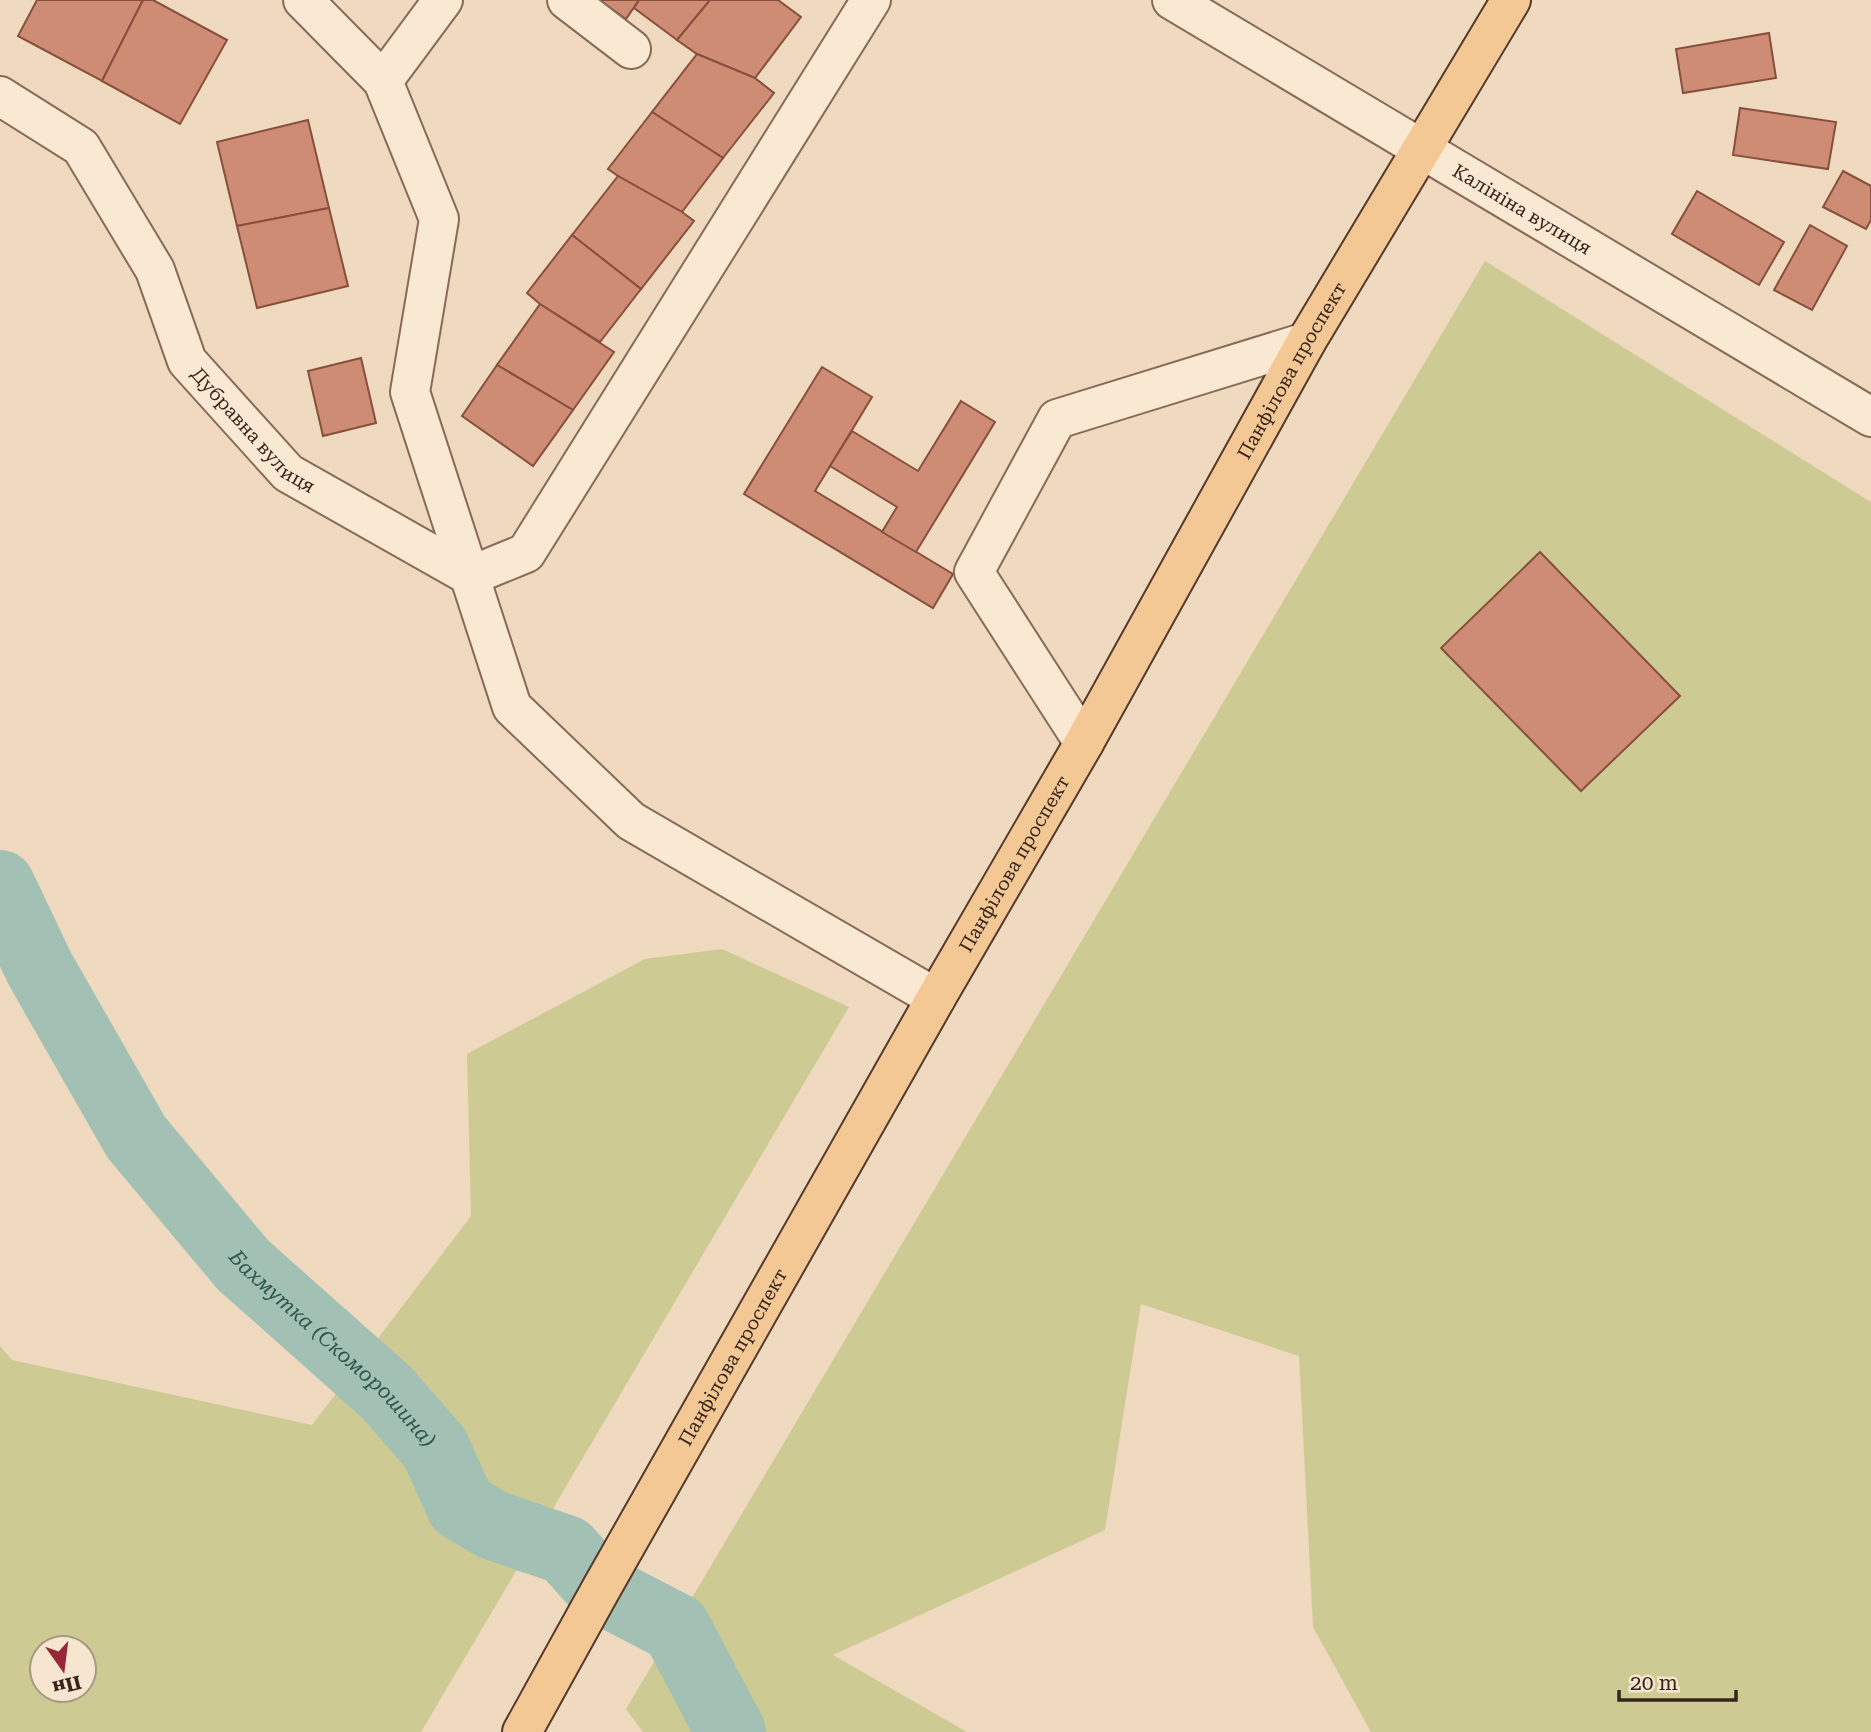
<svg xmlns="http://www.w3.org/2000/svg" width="1871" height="1732" font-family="'Roboto Serif',serif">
<rect width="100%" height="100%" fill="#efd9bf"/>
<g fill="#cdcb93" fill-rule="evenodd">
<path d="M1485 261 1871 502V1732H1371L1313 1627 1299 1356 1141 1304 1105 1530 833 1655 967 1732H643L626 1709Z"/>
<path d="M722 949 849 1007 421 1732H0V1346L12 1360 312 1425 471 1216 467 1054 645 959ZM84 1648V1690H42V1648Z"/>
</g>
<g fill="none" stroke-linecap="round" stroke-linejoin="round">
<path stroke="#a2c0b3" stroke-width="70" id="s1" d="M0 885 40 969 136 1137 243 1265 386 1392 435 1448 461 1506 493 1525 566 1550 601 1589 676 1628 731 1732"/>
</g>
<g fill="#ce8c74" stroke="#874f3d" stroke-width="2">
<path d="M37 0H143L102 81 18 36Z"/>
<path d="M143 0H153L227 40 180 124 102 81Z"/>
<path d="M599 0H639L626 19Z"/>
<path d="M639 0H710L677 40 634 8Z"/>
<path d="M710 0H778L801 17 755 78 697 54 677 40Z"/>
<path d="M1769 33 1776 78 1683 93 1676 49Z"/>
<path d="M697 54 755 78 774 93 723 158 652 112Z"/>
<path d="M1740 108 1836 122 1828 169 1733 155Z"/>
<path d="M652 112 723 158 682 212 618 176 608 169Z"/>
<path d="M308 120 329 208 237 226 217 142Z"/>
<path d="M1843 171 1871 186V220L1866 229 1823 207Z"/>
<path d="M618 176 682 212 694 221 641 289 572 235Z"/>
<path d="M1697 191 1784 242 1759 285 1672 234Z"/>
<path d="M329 208 348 286 257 308 237 226Z"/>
<path d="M1810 225 1847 246 1812 310 1774 290Z"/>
<path d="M572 235 641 289 600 342 540 304 527 293Z"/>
<path d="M540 304 614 352 573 410 497 365Z"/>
<path d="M361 358 376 423 323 436 308 371Z"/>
<path d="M497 365 573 410 533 466 462 416Z"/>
<path d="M822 367 872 397 815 491 953 574 933 608 744 494Z"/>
<path d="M961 401 995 422 916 552 882 532 897 507 830 466 852 431 918 471Z"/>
<path d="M1540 552 1680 696 1581 791 1441 648Z"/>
</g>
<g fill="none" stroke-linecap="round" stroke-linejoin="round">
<g stroke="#876a57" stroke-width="42">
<g id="minor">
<path d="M303 0 383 81 439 219 410 392 512 707 631 821 936 998"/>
<path d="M567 0 631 49"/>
<path id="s2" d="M1172 0 1871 417"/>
<path d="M383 81 443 0"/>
<path id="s3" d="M0 96 81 147 155 270 187 361 288 473 470 576 526 553 871 0"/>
<path d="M1084 743 974 572 1057 419 1306 342"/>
</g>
</g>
<g stroke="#55392c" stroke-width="42">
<g id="major">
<path id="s4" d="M522 1732 601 1589 936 998 1084 743 1306 342 1511 0"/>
</g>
</g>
<use href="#minor" stroke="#f9e8d2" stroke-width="38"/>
<use href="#major" stroke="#f3c895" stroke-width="38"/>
</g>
<g text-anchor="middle" stroke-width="5" stroke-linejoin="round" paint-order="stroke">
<g font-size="19" fill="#37251c" stroke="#f6e5cf">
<text dy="7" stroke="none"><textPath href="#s2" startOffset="408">Калініна вулиця</textPath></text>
<text dy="7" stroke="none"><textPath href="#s4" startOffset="1564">Панфілова проспект</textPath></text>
<text dy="7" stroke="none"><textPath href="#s3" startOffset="432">Дубравна вулиця</textPath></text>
<text dy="7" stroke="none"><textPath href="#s4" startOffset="998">Панфілова проспект</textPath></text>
<text dy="7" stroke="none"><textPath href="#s4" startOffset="430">Панфілова проспект</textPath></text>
</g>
<g font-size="21" font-style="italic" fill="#2b574d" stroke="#f6e5cf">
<text dy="7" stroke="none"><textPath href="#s1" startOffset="576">Бахмутка (Скоморошина)</textPath></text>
</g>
</g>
<g transform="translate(63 1669) rotate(166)"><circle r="33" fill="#f6e5cf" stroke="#aa9887" stroke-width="2"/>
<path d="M0-5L12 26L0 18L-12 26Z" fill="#982638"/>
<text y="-10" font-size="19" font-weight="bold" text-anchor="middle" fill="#37251c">Пн</text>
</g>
<path d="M1619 1690v10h117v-10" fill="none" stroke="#37251c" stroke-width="3.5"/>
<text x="1630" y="1690" font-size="21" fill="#37251c" stroke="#f6e5cf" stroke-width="5" paint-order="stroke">20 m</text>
</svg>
